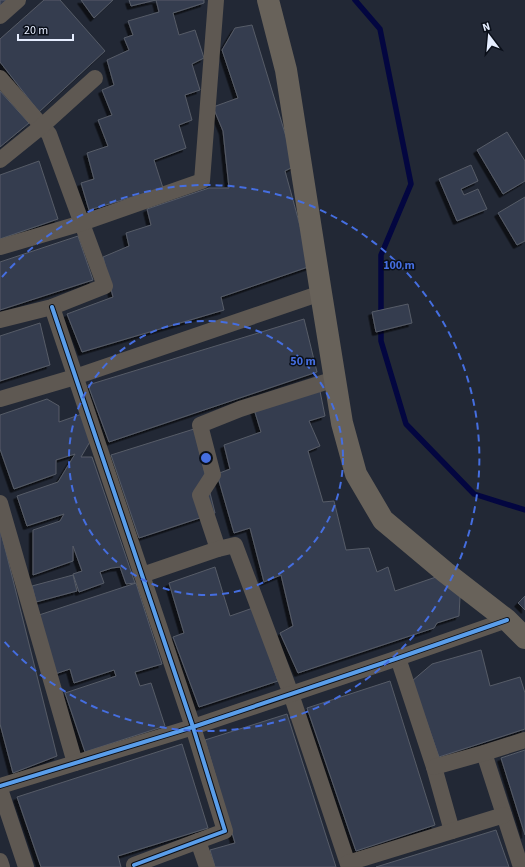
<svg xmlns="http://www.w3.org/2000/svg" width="525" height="867" font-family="'Source Sans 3',sans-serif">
<defs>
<filter id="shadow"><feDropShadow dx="-3.5" dy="3.5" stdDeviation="0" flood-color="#0009"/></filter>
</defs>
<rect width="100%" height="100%" fill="#222835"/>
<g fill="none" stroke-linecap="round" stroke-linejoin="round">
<path stroke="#030640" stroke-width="5.5" d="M355 0 380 29 411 184 381 255V341L406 424 474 494 525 510"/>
</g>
<g fill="#363d50" stroke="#565c67" filter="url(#shadow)">
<path d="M0 0H7L0 6Z"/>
<path d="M44 0H60L105 51 39 112 0 62V39Z"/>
<path d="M81 0H113L94 18Z"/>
<path d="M129 0H204V3L173 13 179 35 195 30 204 58 192 64 200 90 185 95 192 120 179 125 186 148 154 160 163 188 89 210 81 183 94 179 87 153 108 146 98 120 112 115 102 90 114 85 107 60 129 50 124 38 133 35 128 21 159 12 156 0 131 6Z"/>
<path d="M252 25 295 166 285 171 293 200 311 266 221 297 224 310 82 352 67 314 113 297 103 257 129 246 126 233 151 225 147 209 209 188H229L223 131 213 107 238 98 222 50 235 28Z"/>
<path d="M0 91 29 123 0 147Z"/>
<path d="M507 132 525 161V181L503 194 477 150Z"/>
<path d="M39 161 58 219 0 239V175Z"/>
<path d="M471 165 478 181 461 189 464 195 478 189 487 209 457 221 439 179Z"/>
<path d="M525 197V241L517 245 498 213Z"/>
<path d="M78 236 93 280 0 310V262Z"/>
<path d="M408 304 412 323 376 332 372 312Z"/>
<path d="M304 319 317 372 109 442 88 385Z"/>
<path d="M40 323 50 365 0 381V336Z"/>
<path d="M319 386 325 416 309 421 320 446 308 451 323 502 334 501 346 550 369 548 377 572 388 567 395 591 439 576 460 597 459 616 437 623 434 628 298 673 280 633 293 626 281 575 264 582 250 528 234 533 217 474 230 469 224 445 261 432 254 409Z"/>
<path d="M47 399 59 406V422L82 414 91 440 81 457H92L135 583 126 584 120 567 112 568 100 572 104 583 79 592 73 574 82 571 73 546V561L33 575V530L60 521 64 514 27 526 17 496 58 482 75 454 56 460V474L14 489 0 449V415Z"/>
<path d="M194 429 215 513 139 538 111 455Z"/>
<path d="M0 528 57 756 13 773 0 724Z"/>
<path d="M215 567 230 616 253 608 278 681 199 707 173 637 184 633 169 583Z"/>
<path d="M73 575 77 591 36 602 32 586Z"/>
<path d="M136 583 162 664 135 672 140 686 151 683 165 726 85 752 65 693 116 676 114 670 74 683 70 669 55 674 36 616Z"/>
<path d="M525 596V610L518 603Z"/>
<path d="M481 650 490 686 520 677 525 693V729L439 757 412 681 432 664Z"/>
<path d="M390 681 435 825 356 851 307 708Z"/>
<path d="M287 714 336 867H215L210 850 235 843 205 740Z"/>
<path d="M182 744 208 828 118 856 121 867H41L17 797Z"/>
<path d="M525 750V835L501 758Z"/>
<path d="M496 830 509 867H376Z"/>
</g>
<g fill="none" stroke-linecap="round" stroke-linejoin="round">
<g stroke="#5e5852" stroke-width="16">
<path d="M0 16 18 0"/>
<path d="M0 78 49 134 105 286 52 307 0 320"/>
<path d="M0 160 42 126 95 78"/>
<path d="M0 247 82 223 202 181 216 0"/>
<path d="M52 307 193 727 225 831 134 865"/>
<path d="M0 399 75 377 321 293"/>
<path d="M0 503 75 763"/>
<path d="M218 549 200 495 213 475 200 425 240 409 335 379"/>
<path d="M142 575 218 549 235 545 291 694 349 867"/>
<path d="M398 658 434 767 452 831"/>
<path d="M484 753 521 867"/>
<path d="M434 767 484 753 525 740"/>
<path d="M0 786 193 727 398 658 507 620"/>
<path d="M0 789 26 867"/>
<path d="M198 841 207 867"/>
<path d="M0 861 2 867"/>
<path d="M348 863 504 815"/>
</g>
<path stroke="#68625a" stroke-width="22" d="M268 0 286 70 321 293 342 423 356 474 383 520 445 572 507 620 525 638"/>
<g stroke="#0a0f19" stroke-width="6">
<g id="cycleway">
<path d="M52 307 193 727 225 831 134 865"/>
<path d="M0 786 193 727 398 658 507 620"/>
</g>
</g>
<use href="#cycleway" stroke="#5a9eea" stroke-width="4"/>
</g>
<g fill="none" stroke="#456ee0" stroke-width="2" stroke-dasharray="7 5">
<circle cx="206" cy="458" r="137"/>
<path d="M2 277A273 273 0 1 1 2 639"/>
</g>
<circle cx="206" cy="458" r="6" fill="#456ee0" stroke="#0a0f19" stroke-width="2"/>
<g font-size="12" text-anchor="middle" font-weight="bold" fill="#456ee0" stroke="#0a0f19" stroke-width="3" stroke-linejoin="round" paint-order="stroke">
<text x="399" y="269">100 m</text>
<text x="303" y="365">50 m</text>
</g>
<g transform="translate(489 36) rotate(344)" stroke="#0a0f19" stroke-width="3" paint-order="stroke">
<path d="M0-3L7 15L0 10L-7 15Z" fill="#e6eeff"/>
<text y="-6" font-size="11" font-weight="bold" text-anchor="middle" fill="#e6eeff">N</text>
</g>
<path d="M18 34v6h55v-6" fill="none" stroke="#e6eeff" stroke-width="2"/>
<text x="24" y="34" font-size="12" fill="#e6eeff" stroke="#0a0f19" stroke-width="3" paint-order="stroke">20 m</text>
</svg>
